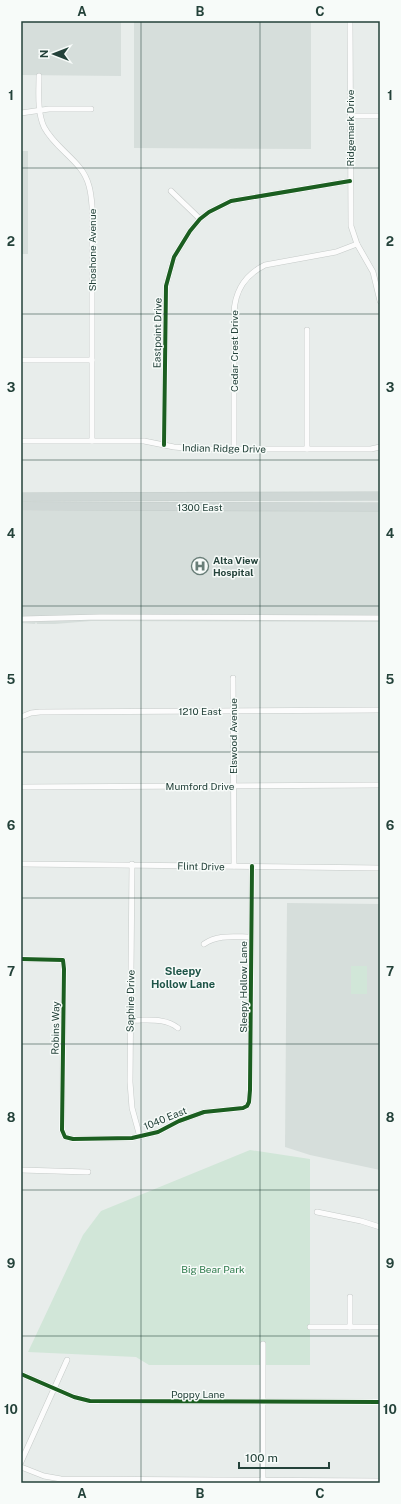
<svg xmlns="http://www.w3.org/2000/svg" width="401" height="1504" font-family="'Public Sans',sans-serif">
<rect width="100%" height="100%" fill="#e8edeb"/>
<g fill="#d6dedb">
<path d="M21 21H121V76L21 75Z"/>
<path d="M134 21H311V149L134 148Z"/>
<rect x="21" y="151" width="7" height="103"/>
<path d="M21 511H380V622L91 621 55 624H37L36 622 35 624 21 623Z"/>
<path d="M287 903 380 904V1170L310 1155 285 1147Z"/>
</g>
<g fill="#d1e6d8">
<path d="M21 159H22L23 254H21Z"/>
<rect x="351" y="966" width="16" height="28"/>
<path d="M250 1150 310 1159V1365H149L136 1357 28 1352 83 1235 101 1211Z"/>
</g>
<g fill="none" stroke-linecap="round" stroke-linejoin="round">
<g stroke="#c5cac8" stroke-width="6">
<g id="minor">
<path d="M350 21 351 226 357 244 373 272 380 301"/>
<path d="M39 76C39 92 37 112 44 127 53 144 69 154 80 168 89 179 91 192 92 206V441"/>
<path d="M21 113 49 109H91"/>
<path d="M350 116H380"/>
<path d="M171 191 200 219"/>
<path d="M21 360H92"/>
<path d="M21 441H144L174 447 195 449H371L380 447"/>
<path d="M164 445 166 286 174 257 190 231 200 219 209 212 231 201 350 181"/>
<path d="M234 449V313C235 290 245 275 265 265L336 252 357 244"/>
<path d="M307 449V330"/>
<path d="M21 619 100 617 380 618"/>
<path d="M233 678 234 866"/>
<path d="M21 717 31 713 40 712 380 710"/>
<path d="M21 787 380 785"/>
<path d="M21 864 380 868"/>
<path d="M132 864 130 1082 132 1108 140 1137"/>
<path d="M204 944C218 934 235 937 251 937"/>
<path d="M21 959 63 960 64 969 62 1130 65 1137 73 1139 132 1138 158 1132 179 1121 204 1112 243 1108 247 1106 249 1102 250 1090 252 866"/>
<path d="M130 1020C147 1021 164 1017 178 1028"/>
<path d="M21 1170 88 1172"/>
<path d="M317 1212 361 1221 380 1227"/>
<path d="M350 1297V1327"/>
<path d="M310 1327H380"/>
<path d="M21 1374 74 1397 90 1401 380 1402"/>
<path d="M21 1462 67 1360"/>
<path d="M21 1467 44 1476 61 1479 380 1481"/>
<path d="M263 1482V1344"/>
</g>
</g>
<g stroke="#c3ccc9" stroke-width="9">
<g id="primary">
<path d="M21 497 380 496"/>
<path d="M21 506 380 507"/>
</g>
</g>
<use href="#minor" stroke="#fcfcfc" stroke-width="5"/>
<use href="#primary" stroke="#cfd7d5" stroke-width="8"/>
<g stroke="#f7fbf9" stroke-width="6">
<g id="cycleway">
<path d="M164 445 166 286 174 257 190 231 200 219 209 212 231 201 350 181"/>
<path d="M21 959 63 960 64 969 62 1130 65 1137 73 1139 132 1138 158 1132 179 1121 204 1112 243 1108 247 1106 249 1102 250 1090 252 866"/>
<path d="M21 1374 74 1397 90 1401 380 1402"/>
</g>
</g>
<use href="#cycleway" stroke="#1b5e20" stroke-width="4"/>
</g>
<path fill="none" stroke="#24423a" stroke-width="1" stroke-opacity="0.55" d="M141 21V1483M260 21V1483M21 168H380M21 314H380M21 460H380M21 606H380M21 752H380M21 898H380M21 1044H380M21 1190H380M21 1336H380"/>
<defs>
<g id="hospital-ring" transform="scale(0.9)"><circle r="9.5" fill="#f7fbf9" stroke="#697e78" stroke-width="1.5"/><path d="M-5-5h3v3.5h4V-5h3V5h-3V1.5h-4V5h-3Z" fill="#697e78"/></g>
</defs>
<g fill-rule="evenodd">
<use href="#hospital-ring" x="200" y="566"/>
</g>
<g text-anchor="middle" stroke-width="3" stroke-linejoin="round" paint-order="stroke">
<g font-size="10" fill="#24423a" stroke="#f7fbf9">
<text transform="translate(350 128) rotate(-90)" y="4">Ridgemark Drive</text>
<text transform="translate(92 250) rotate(-90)" y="4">Shoshone Avenue</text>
<text transform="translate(157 333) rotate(-89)" y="4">Eastpoint Drive</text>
<text transform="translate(234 351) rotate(-90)" y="4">Cedar Crest Drive</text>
<text transform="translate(224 448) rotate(1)" y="4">Indian Ridge Drive</text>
<text x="200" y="511">1300 East</text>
<text x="200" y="715">1210 East</text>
<text transform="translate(233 736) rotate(-90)" y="4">Elswood Avenue</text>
<text x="200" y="790">Mumford Drive</text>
<text transform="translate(201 866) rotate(1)" y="4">Flint Drive</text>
<text transform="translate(243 987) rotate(-90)" y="4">Sleepy Hollow Lane</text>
<text transform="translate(130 1001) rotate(-89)" y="4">Saphire Drive</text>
<text transform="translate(55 1028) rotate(-89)" y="4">Robins Way</text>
<text transform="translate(165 1118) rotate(-22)" y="4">1040 East</text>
<text x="198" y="1398">Poppy Lane</text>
</g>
<g font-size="10" font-weight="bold" fill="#24423a" stroke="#f7fbf9" text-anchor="start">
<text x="213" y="564">Alta View<tspan x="213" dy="12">Hospital</tspan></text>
</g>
<g font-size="10" fill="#2d7a4b" stroke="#f7fbf9">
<text x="213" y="1273">Big Bear Park</text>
</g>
<g font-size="11" font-weight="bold" fill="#1f5548" stroke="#f7fbf9">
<text x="183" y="975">Sleepy<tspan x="183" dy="13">Hollow Lane</tspan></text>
</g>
</g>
<rect width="401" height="1504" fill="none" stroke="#f7fbf9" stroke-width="44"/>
<g transform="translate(54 54) rotate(270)" stroke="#f7fbf9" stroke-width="3" paint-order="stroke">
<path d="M0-3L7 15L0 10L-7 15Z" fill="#24423a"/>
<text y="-6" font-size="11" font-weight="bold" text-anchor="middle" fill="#24423a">N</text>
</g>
<path d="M239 1462v6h90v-6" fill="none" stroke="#24423a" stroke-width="2"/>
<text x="245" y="1462" font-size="12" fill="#24423a" stroke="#f7fbf9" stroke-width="3" paint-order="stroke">100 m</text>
<rect x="22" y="22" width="357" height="1460" fill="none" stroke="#24423a" stroke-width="1.5"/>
<g font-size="13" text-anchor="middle" font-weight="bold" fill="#24423a">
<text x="82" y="16">A</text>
<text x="200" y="16">B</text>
<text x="320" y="16">C</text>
<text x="11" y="100">1</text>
<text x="390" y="100">1</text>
<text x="11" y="246">2</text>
<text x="390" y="246">2</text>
<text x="11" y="392">3</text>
<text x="390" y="392">3</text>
<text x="11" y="538">4</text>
<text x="390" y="538">4</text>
<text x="11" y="684">5</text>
<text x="390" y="684">5</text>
<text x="11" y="830">6</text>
<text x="390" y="830">6</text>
<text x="11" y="976">7</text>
<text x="390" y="976">7</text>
<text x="11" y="1122">8</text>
<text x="390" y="1122">8</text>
<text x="11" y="1268">9</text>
<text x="390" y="1268">9</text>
<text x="11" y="1414">10</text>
<text x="390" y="1414">10</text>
<text x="82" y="1498">A</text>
<text x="200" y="1498">B</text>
<text x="320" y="1498">C</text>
</g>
</svg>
